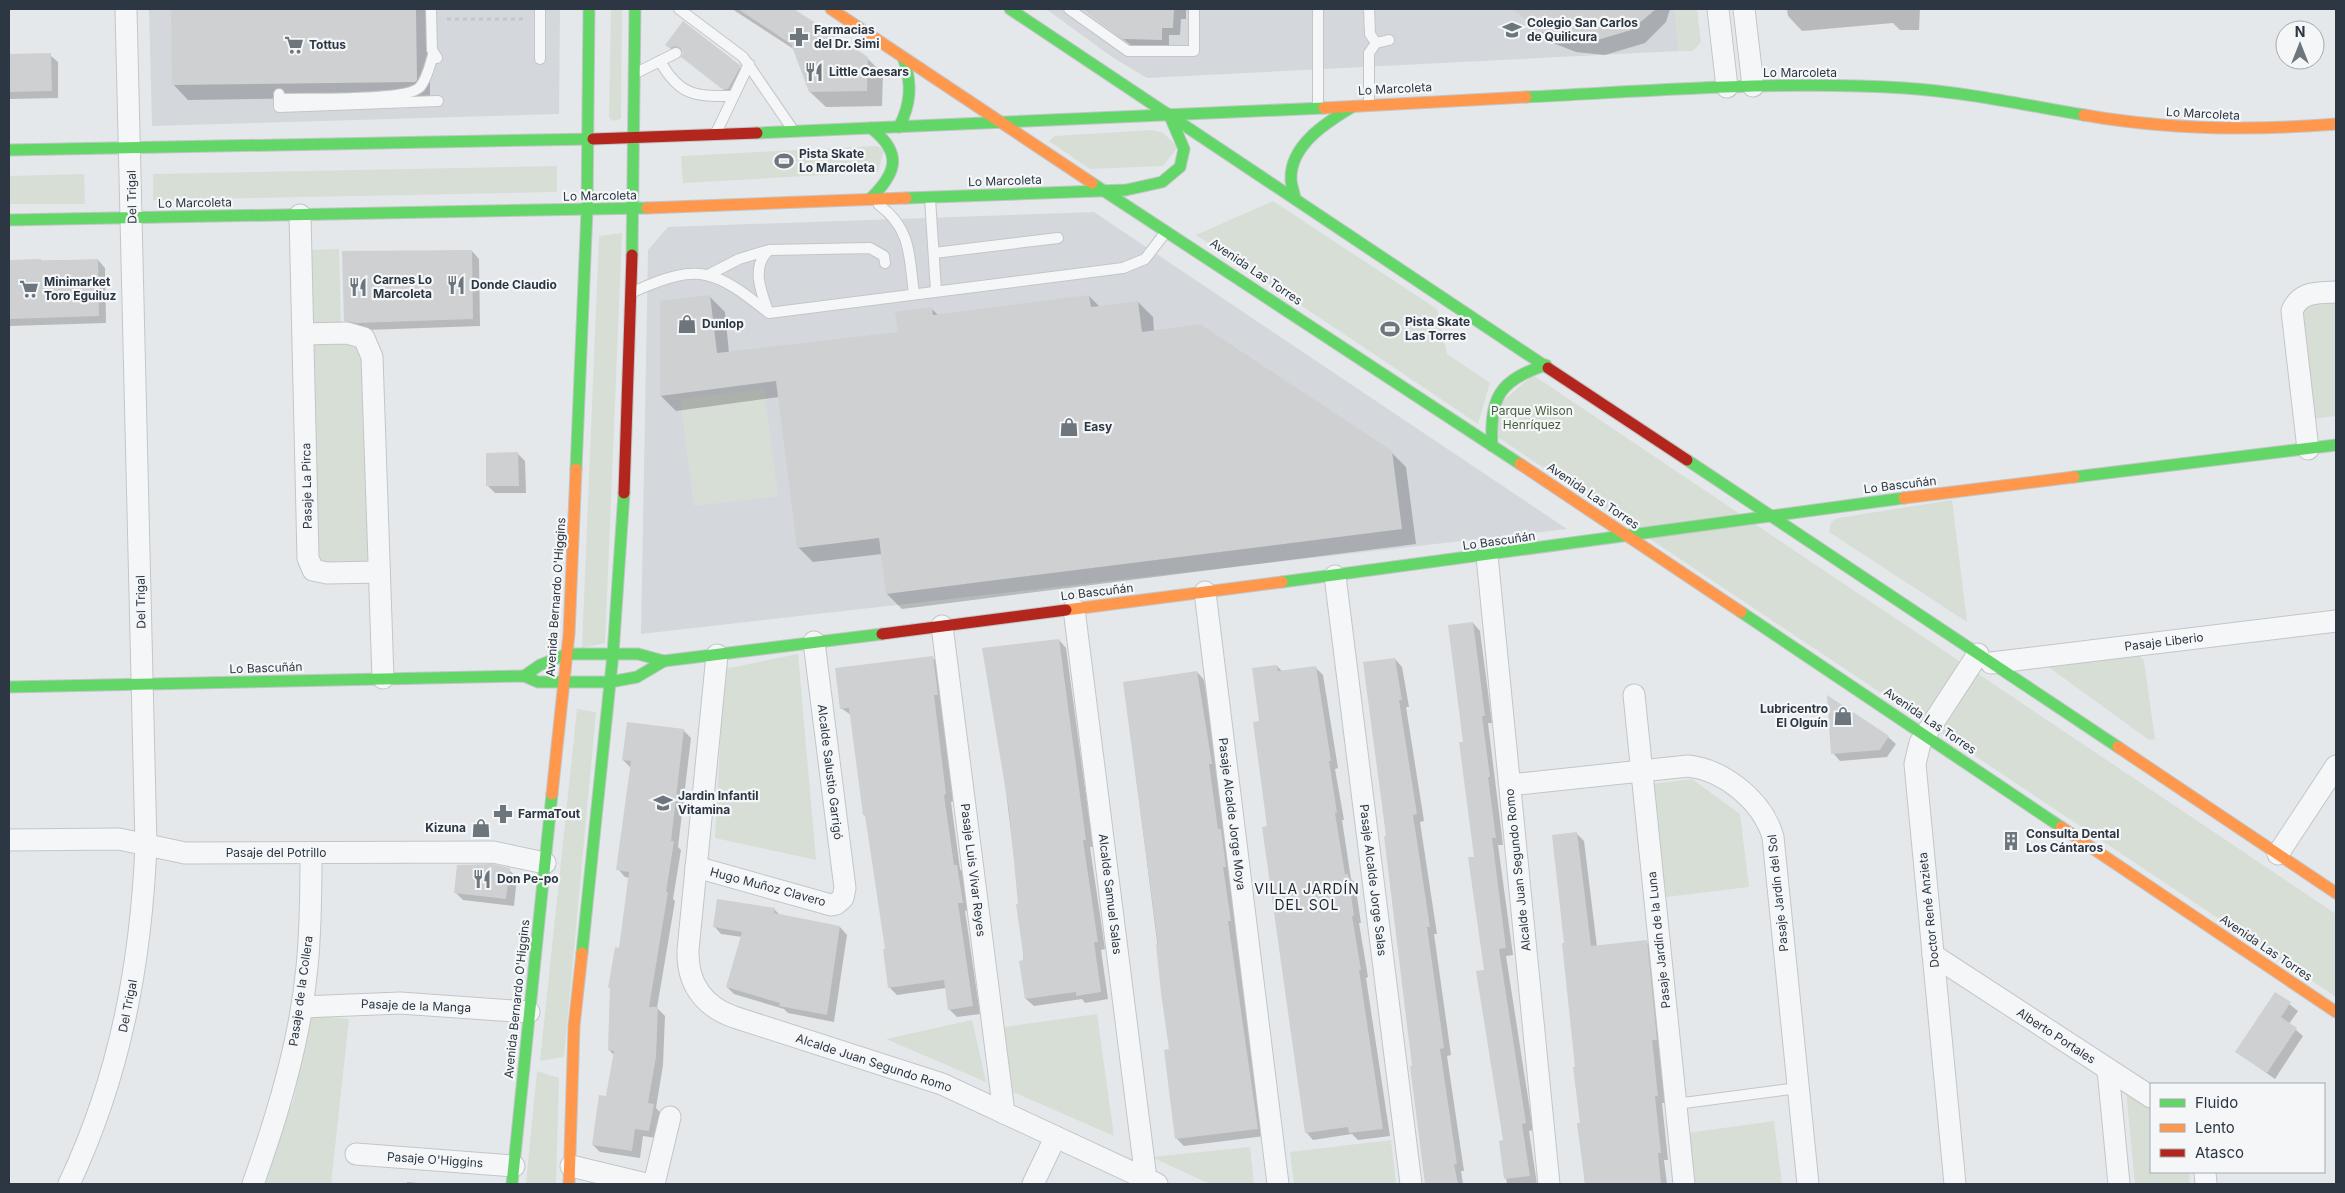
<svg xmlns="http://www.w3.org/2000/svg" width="2345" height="1193" font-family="Inter,sans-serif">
<rect width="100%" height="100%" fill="#e5e8ea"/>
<g fill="#d4d8dd">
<path d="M149 9H560L559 114 152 126Z"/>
<path d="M1046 9H1675L1679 51 1147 78 1112 57Z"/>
<path d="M1094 212 1567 529 641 634 648 250 668 227Z"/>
</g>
<g fill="#d7ded6">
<path d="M611 9H622L621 119 612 121 609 117Z"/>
<path d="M1675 9H1697L1701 42 1693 51H1679Z"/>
<path d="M1152 130 1163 133 1178 147 1163 166 1090 169 1049 141 1055 136Z"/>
<path d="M877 146 884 150 878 172 683 183 681 156Z"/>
<path d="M557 166V192L153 200V174Z"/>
<path d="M84 174 85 204H9V176Z"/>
<path d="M1273 201 1437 309 1447 354 1490 383 1478 424 1196 235Z"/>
<path d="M622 233 605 643 582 648 599 236Z"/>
<path d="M339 249 341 324H363L368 564 313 565 306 250Z"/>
<path d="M2336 299V416L2312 419 2299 317 2312 301Z"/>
<path d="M1533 375 2336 914V997L1499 438 1498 405Z"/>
<path d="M764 389 778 496 694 506 680 399Z"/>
<path d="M1952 500 1967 622 1829 532 1831 522 1838 518Z"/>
<path d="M798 654 816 860 715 838 724 669Z"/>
<path d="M2138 654 2144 661 2155 739 2149 740 2047 666Z"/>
<path d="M577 709 596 712 564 1057 540 1061Z"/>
<path d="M1692 779 1740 814 1749 887 1666 897 1652 784Z"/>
<path d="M1097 1014 1114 1136 1013 1092 1004 1027Z"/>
<path d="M307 1015 349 1019 331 1184H259L294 1099Z"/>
<path d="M972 1020 986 1082 886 1039Z"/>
<path d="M537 1071 559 1078 556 1184H526Z"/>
<path d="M2126 1091 2151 1108V1172H2189L2190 1184H2135Z"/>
<path d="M1774 1121 1782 1184H1693L1687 1133Z"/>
<path d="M1391 1140 1396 1184H1294L1290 1152Z"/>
<path d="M1250 1147 1254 1184H1210L1151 1157Z"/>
</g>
<g fill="#0003">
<path d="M172 9H430V96L188 100 173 84Z"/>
<path d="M732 9H792L867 58 883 74 882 106 826 107 810 92 795 50Z"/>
<path d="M1084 9H1186V19H1181L1180 35H1169V47L1132 46Z"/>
<path d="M1519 9H1670L1666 22 1645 43 1605 55 1576 52 1553 43Z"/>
<path d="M1787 9H1920L1919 30H1900L1893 23 1802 31 1788 16Z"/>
<path d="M684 23 743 70 731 92H727L686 60 683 50 674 51 666 45Z"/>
<path d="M50 55 58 62V98L9 99V56Z"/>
<path d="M472 251 479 259 480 326 366 330 353 328 345 320Z"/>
<path d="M98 260 105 268 106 323 9 326V261Z"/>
<path d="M1089 296 1100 307 1138 302 1153 317 1154 331 1391 452 1406 467 1416 544 902 609 887 594 882 554 813 562 798 547 779 397 676 411 661 396 710 297 725 312 729 353 899 333 932 309 938 315Z"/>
<path d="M518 454 525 461 526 493H495L488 486Z"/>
<path d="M1473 623 1480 631 1492 723H1488L1503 845H1498L1513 955 1506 956 1533 1130 1529 1131 1537 1184H1507L1500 1142 1504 1141 1485 971 1465 743Z"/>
<path d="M1059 640 1066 648 1093 847H1090L1105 949 1101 950 1108 999 1085 1003 1082 999 1034 1006 1026 999 1020 905 1000 743Z"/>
<path d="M932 657 940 665 945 702H941L953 801 951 802 960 869 964 873 970 910 965 911 980 1014 957 1017 949 1009 946 988 897 995 889 987 887 950 866 817 864 815 851 715 841 708Z"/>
<path d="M1395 659 1402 667 1409 707H1406L1424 821 1420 822 1437 934H1434L1451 1055 1447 1056 1464 1171H1461L1463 1184H1427L1412 1068 1414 1067 1388 837Z"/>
<path d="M1277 666 1282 671 1316 668 1323 675 1338 768 1335 769 1344 820H1342L1351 879 1355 883 1361 923H1359L1368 977 1366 978 1390 1136 1358 1140 1352 1134 1313 1140 1306 1132 1268 827 1260 722Z"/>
<path d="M1197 672 1204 680 1218 771H1216L1237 928H1235L1265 1136 1184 1146 1177 1139 1171 1050 1124 683Z"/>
<path d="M683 730 691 738 678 847 681 850 673 899 675 901 657 1008 665 1016 663 1065 656 1108 661 1113 656 1138 643 1136 640 1158 600 1152 593 1145 607 1097 614 1055 609 1050 629 878 625 877 618 869 631 768 623 760Z"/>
<path d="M1888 737 1896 744 1887 757 1840 761 1833 753Z"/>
<path d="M1576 833 1584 841 1597 947 1646 942 1654 949 1664 1047 1659 1048 1665 1103H1662L1668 1160H1664L1667 1184H1585L1566 944Z"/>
<path d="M509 870 517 877 514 906 463 900 456 893Z"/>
<path d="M774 909 781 916 840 927 847 935 834 1022 788 1013 784 1009 734 994 727 987 742 937 721 934 714 926Z"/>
<path d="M2275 993 2298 1011 2289 1024 2303 1036 2275 1079 2237 1052Z"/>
<path d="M407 1182 431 1184H407Z"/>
</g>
<g fill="#ced0d2">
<path d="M171 9H416L417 80 415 82 172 85Z"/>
<path d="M738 9H794L868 57 867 91 809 92 791 44Z"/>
<path d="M1084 9H1174L1173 28H1162V40L1123 39Z"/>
<path d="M1513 9H1656L1631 30 1591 42 1553 37 1538 30Z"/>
<path d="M683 21 741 66 728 89H722L681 57 683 53 680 48 676 46 670 48 665 45Z"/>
<path d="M51 53 52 91 9 92V54Z"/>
<path d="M472 250 473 319 357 323 344 321 342 251Z"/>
<path d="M41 259V261L98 259 99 316 9 319V260Z"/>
<path d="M710 295 717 353 898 332 895 312 932 307 933 315 1089 295 1091 307 1138 301 1142 332 1200 324 1392 451 1402 529 886 594 879 538 797 548 776 381 660 396V301Z"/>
<path d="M518 452 519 486H486V453Z"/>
<path d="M1473 622 1485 716H1482L1490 777H1488L1496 838H1492L1506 948 1499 949 1526 1123 1522 1124 1530 1176 1504 1179 1499 1141 1503 1140 1476 971 1484 970 1468 857H1474L1459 742H1463L1448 625Z"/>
<path d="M1059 639 1086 840H1083L1098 942H1094L1101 992 1076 996V992L1025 999 1019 961 1024 960 1016 904H1018L1009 810 982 648Z"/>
<path d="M933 656 938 695H934L946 794 944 795 954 865H957L963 903H958L973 1006 948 1010 944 980 888 988 883 949H885L865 815H863L849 708 840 709 835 668Z"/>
<path d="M1395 658 1402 700H1399L1417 814 1413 815 1430 927H1427L1444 1048 1440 1049 1457 1164H1454L1458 1184H1425L1410 1066H1412L1384 836H1386L1363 662Z"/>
<path d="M1277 665 1278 671 1316 666 1331 761H1329L1337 813H1335L1345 874H1348L1354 916H1352L1361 970H1359L1383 1129 1349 1133 1348 1127 1305 1133 1262 827 1267 826 1253 722 1259 721 1252 668Z"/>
<path d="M1197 671 1212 764H1209L1218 829H1221L1226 867H1223L1231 921H1228L1258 1129 1175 1139 1164 1050 1169 1049 1161 993 1156 944H1158L1123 682Z"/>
<path d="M1827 695 1889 736 1880 750 1831 754Z"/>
<path d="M627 722 684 729 671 841H674L666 892H668L649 1007H658L656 1057 648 1103 654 1104 649 1131 635 1129 632 1151 592 1145 599 1095 606 1096 614 1051 608 1050 610 988H608L615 947 619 948 629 872 616 870 631 761 622 760Z"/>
<path d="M1577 832 1591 946 1647 940 1657 1040H1652L1658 1096H1655L1661 1153H1658L1661 1184H1585L1577 1123H1580L1573 1067H1575L1562 943H1564L1552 835Z"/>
<path d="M492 864 510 868 506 899 454 893 457 865Z"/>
<path d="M717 899 775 908 774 913 840 926 827 1015 779 1006 780 1003 726 987 742 932 713 927Z"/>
<path d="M2275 992 2291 1002 2281 1017 2297 1028 2267 1073 2235 1052Z"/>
</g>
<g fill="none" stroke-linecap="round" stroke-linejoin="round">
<g stroke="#c3c6c8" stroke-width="12">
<g id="lane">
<path d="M431 9 432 50 437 58"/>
<path d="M679 9 743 57 793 130"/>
<path d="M1069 9 1128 51H1194V9"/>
<path d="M1369 9 1370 34 1376 43"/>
<path d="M540 59V9"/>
<path d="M660 61C680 97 696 96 733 96"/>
<path d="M638 72 676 53"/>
<path d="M279 94V107L438 101"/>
<path d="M279 99C303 98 407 102 420 87 427 79 430 65 433 55"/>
<path d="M1369 103V53L1376 43 1389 40"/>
<path d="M1318 106V9"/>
<path d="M716 133 749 64"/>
<path d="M930 198 936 291"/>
<path d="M879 205C912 229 909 257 914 294"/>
<path d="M768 251C751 267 761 292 768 311"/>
<path d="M934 253 1058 238"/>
<path d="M708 275 739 259 769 250 870 248 884 256 885 263"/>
<path d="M635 291C700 262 715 270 769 313L1123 268 1145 259 1165 233"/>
<path d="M1676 1104 1798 1088"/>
</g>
</g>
<g stroke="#c3c6c8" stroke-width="23">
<g id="street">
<path d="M1718 9 1727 87"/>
<path d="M1744 9 1753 86"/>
<path d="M300 215 308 558 313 570 327 573 379 572"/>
<path d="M303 334 347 333 364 338 372 357 383 678"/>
<path d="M2308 449 2292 311C2300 291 2317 293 2336 292"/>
<path d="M1487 556 1549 1184"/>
<path d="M1335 576 1411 1184"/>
<path d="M1205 592 1278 1184"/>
<path d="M1074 609 1146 1179"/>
<path d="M942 626 1004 1113"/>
<path d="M717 655 688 950C687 983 703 1006 734 1017L942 1084 1157 1184"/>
<path d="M1991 663 2336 621"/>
<path d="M1634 695 1684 1184"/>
<path d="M1510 785 1688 766C1725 770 1763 802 1773 837L1808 1184"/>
<path d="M9 840 119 839 185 853 493 852 545 863"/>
<path d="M2278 854 2336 766"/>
<path d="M696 867 831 905 836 904 843 898 845 888 814 642"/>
<path d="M1933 955 2151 1097"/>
<path d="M302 1007 400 1003 529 1012"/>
<path d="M2108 1070 2119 1184"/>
<path d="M356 1154 514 1166"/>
<path d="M571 1166 646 1184"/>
<path d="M2205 1172 2206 1184"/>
<path d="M69 1184C120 1076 141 964 146 845L126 9"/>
<path d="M253 1184C278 1114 300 1041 307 967 311 929 311 891 311 853"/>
<path d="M654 1184 670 1117"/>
<path d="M1033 1184 1055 1138"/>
<path d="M1955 1184 1915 764 1920 743 1978 654"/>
</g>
</g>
<g stroke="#c3c6c8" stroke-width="13">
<g id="fast">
<path d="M1010 9 1548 368"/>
<path d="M1526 97C1651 91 1778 80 1904 88 1965 92 2025 105 2084 115"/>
<path d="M899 127C911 104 912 84 904 60"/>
<path d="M757 133 1324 108"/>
<path d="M9 150 593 139"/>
<path d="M1092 183 1520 464"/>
<path d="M906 198 1126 190 1162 182 1180 167 1184 149 1169 114"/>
<path d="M1295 198C1294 192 1291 185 1291 179 1290 145 1327 122 1352 107"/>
<path d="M870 199C897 173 903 153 871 128"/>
<path d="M9 220 647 208"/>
<path d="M632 255 635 9"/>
<path d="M1492 446C1490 397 1499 380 1546 365"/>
<path d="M1687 460 2118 747"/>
<path d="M576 469 587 210 589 9"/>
<path d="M2074 477 2336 445"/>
<path d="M1282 582 1904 498"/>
<path d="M1741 612 2061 827"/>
<path d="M524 676 540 665 567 654H638L664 661 882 634"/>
<path d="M9 687 524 676 538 682H610L637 677 664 661"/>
<path d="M582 953 613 654 624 493"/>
<path d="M512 1184 552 794"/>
</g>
</g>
<g stroke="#c3c6c8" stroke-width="13">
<g id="slow">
<path d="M831 9 1092 183"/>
<path d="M1324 108 1526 97"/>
<path d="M2084 115C2169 130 2251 131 2336 124"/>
<path d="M647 208 906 198"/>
<path d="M1520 464 1741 612"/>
<path d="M1904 498 2074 477"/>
<path d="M1066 610 1282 582"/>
<path d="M2118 747 2336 893"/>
<path d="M552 794 569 634 576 469"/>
<path d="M2061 827 2336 1012"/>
<path d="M569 1184 574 1026 582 953"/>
</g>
</g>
<g stroke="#c3c6c8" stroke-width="13">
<g id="jam">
<path d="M593 139 757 133"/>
<path d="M1548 368 1687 460"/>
<path d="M624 493 632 255"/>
<path d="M882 634 1066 610"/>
</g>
</g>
<path stroke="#c3c7c9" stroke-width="3" stroke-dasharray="4 4" stroke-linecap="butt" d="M447 19H523"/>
<use href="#lane" stroke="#f5f6f7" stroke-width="10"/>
<use href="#street" stroke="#f5f6f7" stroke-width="21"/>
<use href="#fast" stroke="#63d668" stroke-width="11"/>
<use href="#slow" stroke="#ff974d" stroke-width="11"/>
<use href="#jam" stroke="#b3261e" stroke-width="11"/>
</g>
<defs>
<g id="school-bare" transform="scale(1.5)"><path d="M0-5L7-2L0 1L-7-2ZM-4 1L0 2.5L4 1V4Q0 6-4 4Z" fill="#6d757d" stroke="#f4f6f8" stroke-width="2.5" paint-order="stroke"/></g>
<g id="pharmacy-bare" transform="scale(1.5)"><path d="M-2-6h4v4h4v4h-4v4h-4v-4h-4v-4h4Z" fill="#6d757d" stroke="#f4f6f8" stroke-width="2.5" paint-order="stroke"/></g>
<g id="supermarket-bare" transform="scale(1.5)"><path d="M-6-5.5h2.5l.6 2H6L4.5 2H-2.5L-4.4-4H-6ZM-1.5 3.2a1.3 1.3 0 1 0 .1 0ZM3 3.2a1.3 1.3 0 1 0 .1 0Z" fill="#6d757d" stroke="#f4f6f8" stroke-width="2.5" paint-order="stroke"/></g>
<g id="restaurant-bare" transform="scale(1.5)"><path d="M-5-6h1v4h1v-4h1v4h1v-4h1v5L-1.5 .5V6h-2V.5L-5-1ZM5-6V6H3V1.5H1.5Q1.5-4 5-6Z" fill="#6d757d" stroke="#f4f6f8" stroke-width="2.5" paint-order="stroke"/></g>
<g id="stadium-bare" transform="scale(1.5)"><path d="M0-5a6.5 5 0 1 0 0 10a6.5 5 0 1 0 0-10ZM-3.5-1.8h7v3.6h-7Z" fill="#6d757d" stroke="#f4f6f8" stroke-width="2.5" paint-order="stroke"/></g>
<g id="shop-bare" transform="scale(1.5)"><path d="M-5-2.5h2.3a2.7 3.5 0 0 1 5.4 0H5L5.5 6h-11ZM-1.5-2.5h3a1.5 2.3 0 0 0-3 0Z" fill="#6d757d" stroke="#f4f6f8" stroke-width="2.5" paint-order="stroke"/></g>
<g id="building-bare" transform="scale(1.5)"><path d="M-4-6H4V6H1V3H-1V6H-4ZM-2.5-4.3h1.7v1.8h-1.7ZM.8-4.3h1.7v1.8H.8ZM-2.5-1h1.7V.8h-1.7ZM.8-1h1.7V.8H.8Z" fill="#6d757d" stroke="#f4f6f8" stroke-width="2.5" paint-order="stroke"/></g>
</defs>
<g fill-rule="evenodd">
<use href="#school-bare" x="1512" y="30"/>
<use href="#pharmacy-bare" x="799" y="37"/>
<use href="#supermarket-bare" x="294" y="45"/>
<use href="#restaurant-bare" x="814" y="72"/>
<use href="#stadium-bare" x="784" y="161"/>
<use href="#restaurant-bare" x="456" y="285"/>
<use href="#restaurant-bare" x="358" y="287"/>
<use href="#supermarket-bare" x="29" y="289"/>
<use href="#shop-bare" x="687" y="324"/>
<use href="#stadium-bare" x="1390" y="329"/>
<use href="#shop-bare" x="1069" y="427"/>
<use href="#shop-bare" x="1843" y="716"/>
<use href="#school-bare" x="663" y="803"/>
<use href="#pharmacy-bare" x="503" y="814"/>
<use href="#shop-bare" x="481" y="828"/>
<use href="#building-bare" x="2011" y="841"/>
<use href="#restaurant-bare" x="482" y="879"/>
</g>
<g text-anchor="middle" stroke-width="4.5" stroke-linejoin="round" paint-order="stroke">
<g font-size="12" font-weight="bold" fill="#2c3743" stroke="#f4f6f8" text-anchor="start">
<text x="1527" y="27">Colegio San Carlos<tspan x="1527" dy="14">de Quilicura</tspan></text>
<text x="814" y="34">Farmacias<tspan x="814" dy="14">del Dr. Simi</tspan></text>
<text x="309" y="49">Tottus</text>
<text x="829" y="76">Little Caesars</text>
<text x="799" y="158">Pista Skate<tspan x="799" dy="14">Lo Marcoleta</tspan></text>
<text x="373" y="284">Carnes Lo<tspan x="373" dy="14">Marcoleta</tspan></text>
<text x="44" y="286">Minimarket<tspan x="44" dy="14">Toro Eguiluz</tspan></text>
<text x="471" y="289">Donde Claudio</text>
<text x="1405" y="326">Pista Skate<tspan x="1405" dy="14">Las Torres</tspan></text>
<text x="702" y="328">Dunlop</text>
<text x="1084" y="431">Easy</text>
<text x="1828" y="713" text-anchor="end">Lubricentro<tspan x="1828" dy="14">El Olguín</tspan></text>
<text x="678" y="800">Jardin Infantil<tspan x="678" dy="14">Vitamina</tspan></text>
<text x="518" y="818">FarmaTout</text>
<text x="466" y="832" text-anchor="end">Kizuna</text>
<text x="2026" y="838">Consulta Dental<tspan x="2026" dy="14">Los Cántaros</tspan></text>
<text x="497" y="883">Don Pe-po</text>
</g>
<g font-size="12" fill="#2c3743" stroke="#f4f6f8">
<text x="1800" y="77">Lo Marcoleta</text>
<text transform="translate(1395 89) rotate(-3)" y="4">Lo Marcoleta</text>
<text transform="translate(2203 114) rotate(3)" y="4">Lo Marcoleta</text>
<text transform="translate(1005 181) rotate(-2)" y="4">Lo Marcoleta</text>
<text transform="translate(600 196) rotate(-1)" y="4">Lo Marcoleta</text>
<text transform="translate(132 197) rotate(-91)" y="4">Del Trigal</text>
<text transform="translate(195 203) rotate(-1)" y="4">Lo Marcoleta</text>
<text transform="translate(1256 272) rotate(34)" y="4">Avenida Las Torres</text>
<text transform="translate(1900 485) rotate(-7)" y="4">Lo Bascuñán</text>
<text transform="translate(307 486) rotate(-91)" y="4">Pasaje La Pirca</text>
<text transform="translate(1593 496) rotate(34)" y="4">Avenida Las Torres</text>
<text transform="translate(1499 541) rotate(-8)" y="4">Lo Bascuñán</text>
<text transform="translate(1097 592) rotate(-7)" y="4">Lo Bascuñán</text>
<text transform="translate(556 597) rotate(-86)" y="4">Avenida Bernardo O'Higgins</text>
<text transform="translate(141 602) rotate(-91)" y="4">Del Trigal</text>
<text transform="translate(2164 642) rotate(-7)" y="4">Pasaje Liberio</text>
<text transform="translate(266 668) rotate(-2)" y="4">Lo Bascuñán</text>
<text transform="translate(1930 721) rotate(34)" y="4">Avenida Las Torres</text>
<text transform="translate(830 772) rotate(83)" y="4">Alcalde Salustio Garrigó</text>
<text transform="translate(1232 814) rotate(83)" y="4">Pasaje Alcalde Jorge Moya</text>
<text x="276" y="857">Pasaje del Potrillo</text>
<text transform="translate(973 870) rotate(83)" y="4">Pasaje Luis Vivar Reyes</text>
<text transform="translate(1518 870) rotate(-96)" y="4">Alcalde Juan Segundo Romo</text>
<text transform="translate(1373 880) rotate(83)" y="4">Pasaje Alcalde Jorge Salas</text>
<text transform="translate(768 887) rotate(15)" y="4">Hugo Muñoz Clavero</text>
<text transform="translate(1778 893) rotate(-96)" y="4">Pasaje Jardín del Sol</text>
<text transform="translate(1110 894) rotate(83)" y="4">Alcalde Samuel Salas</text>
<text transform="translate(1929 910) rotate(-96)" y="4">Doctor René Anzieta</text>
<text transform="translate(1659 940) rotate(-96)" y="4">Pasaje Jardín de la Luna</text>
<text transform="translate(2266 948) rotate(34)" y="4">Avenida Las Torres</text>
<text transform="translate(301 991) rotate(-82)" y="4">Pasaje de la Collera</text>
<text transform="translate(517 999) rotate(-84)" y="4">Avenida Bernardo O'Higgins</text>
<text transform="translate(128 1006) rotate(-79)" y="4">Del Trigal</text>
<text transform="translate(416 1006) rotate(2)" y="4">Pasaje de la Manga</text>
<text transform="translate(2056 1036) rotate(33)" y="4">Alberto Portales</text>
<text transform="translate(874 1063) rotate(18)" y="4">Alcalde Juan Segundo Romo</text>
<text transform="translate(435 1160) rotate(4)" y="4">Pasaje O'Higgins</text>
</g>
<g font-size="12" fill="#465e3b" stroke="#f4f6f8">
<text x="1532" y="415">Parque Wilson<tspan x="1532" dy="14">Henríquez</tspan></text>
</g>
<g font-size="14" letter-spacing="1" fill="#1e2834" stroke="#f4f6f8">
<text x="1307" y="894">VILLA JARDÍN<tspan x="1307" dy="16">DEL SOL</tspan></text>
</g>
</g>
<rect width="2345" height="1193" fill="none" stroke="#2c3743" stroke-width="20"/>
<rect x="2150" y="1083" width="175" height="90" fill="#f4f6f8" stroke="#a4aab0"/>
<rect x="2160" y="1099" width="25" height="8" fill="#63d668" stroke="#a4aab0"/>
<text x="2195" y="1108" font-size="15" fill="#2c3743">Fluido</text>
<rect x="2160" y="1124" width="25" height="8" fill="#ff974d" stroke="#a4aab0"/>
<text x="2195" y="1133" font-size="15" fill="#2c3743">Lento</text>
<rect x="2160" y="1149" width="25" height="8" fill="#b3261e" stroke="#a4aab0"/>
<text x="2195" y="1158" font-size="15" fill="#2c3743">Atasco</text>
<g transform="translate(2300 45)"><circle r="24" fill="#f4f6f8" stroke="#a4aab0"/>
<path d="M0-4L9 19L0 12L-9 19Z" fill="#6d757d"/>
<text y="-8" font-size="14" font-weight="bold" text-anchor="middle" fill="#2c3743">N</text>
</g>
</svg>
